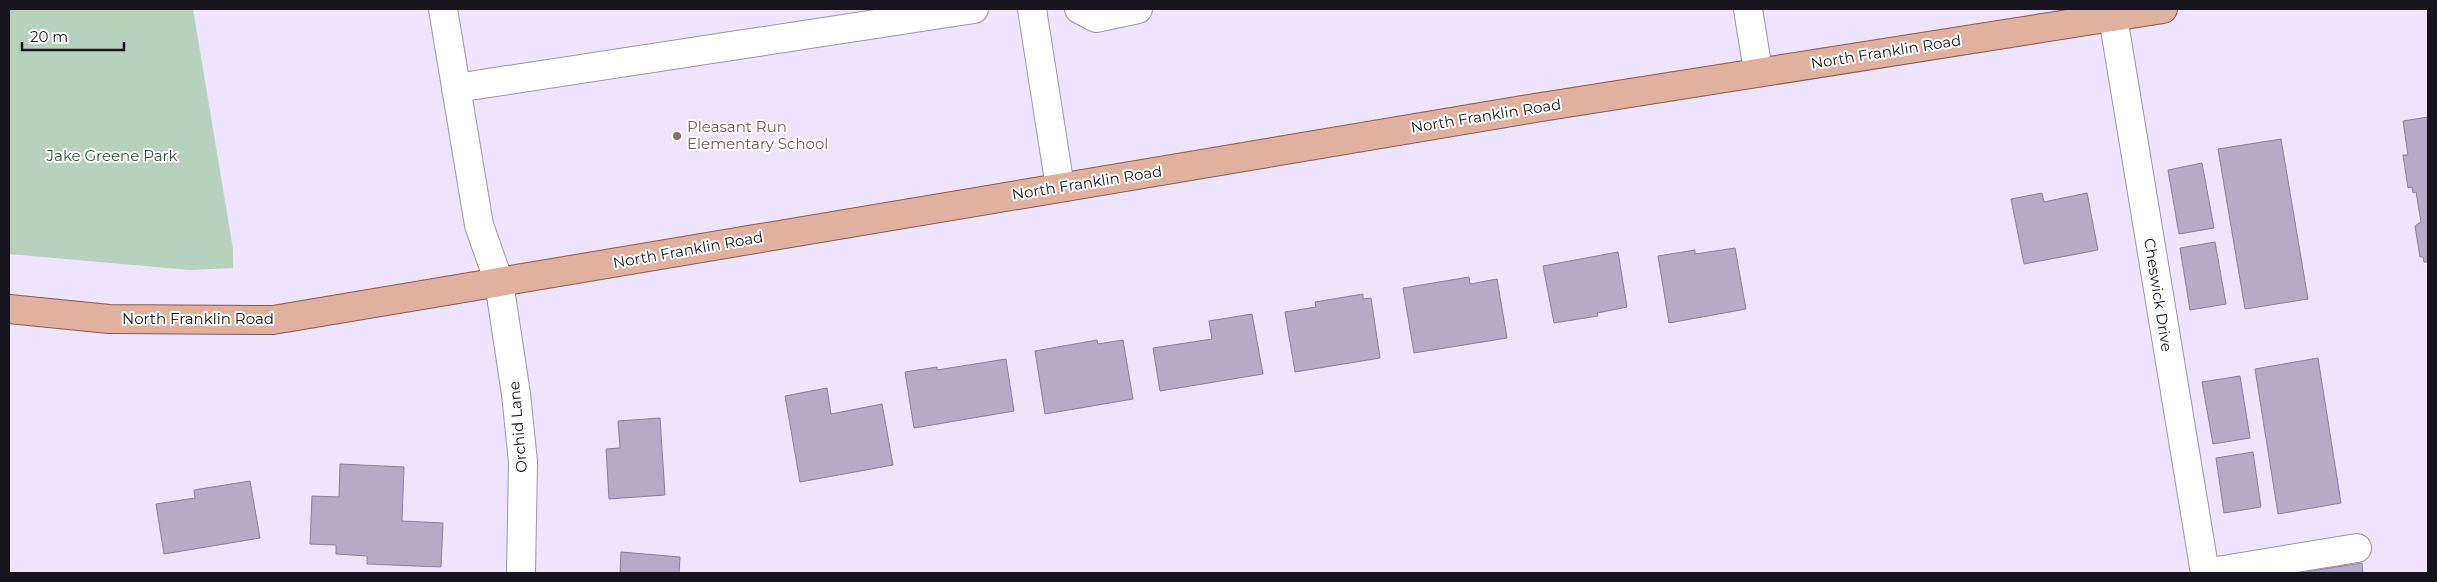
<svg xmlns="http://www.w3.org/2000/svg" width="2437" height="582" font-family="Montserrat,sans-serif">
<rect width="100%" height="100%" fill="#eee4fd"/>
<path fill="#b7d2bc" d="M9 9H193L233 249V268L190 270 9 254Z"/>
<g fill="#b5aac7" stroke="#8b809c">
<path d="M2428 117V262H2424L2423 257H2420L2415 226 2421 222 2416 192 2413 193 2412 187 2408 188 2403 155H2408L2403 121Z"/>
<path d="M2281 139 2308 299 2245 309 2218 149Z"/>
<path d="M2202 163 2214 228 2179 234 2168 170Z"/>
<path d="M2042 193 2044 202 2087 193 2098 250 2024 264 2011 199Z"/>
<path d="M2215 242 2226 304 2190 310 2180 248Z"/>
<path d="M1735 248 1746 309 1669 323 1658 256 1695 250V254Z"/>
<path d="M1618 252 1627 307 1597 313 1598 316 1554 323 1543 266Z"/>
<path d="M1469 277 1470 284 1497 279 1507 338 1414 353 1403 288Z"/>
<path d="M1363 294V299L1371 298 1380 358 1295 372 1285 312 1316 307 1315 302Z"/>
<path d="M1252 314 1263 374 1160 391 1153 348 1212 339 1209 321Z"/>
<path d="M1097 340 1098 344 1123 340 1133 399 1045 414 1035 351Z"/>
<path d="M2318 358 2341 503 2278 514 2255 369Z"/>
<path d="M1006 359 1014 411 914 428 905 372 937 367V370Z"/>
<path d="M2240 376 2250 438 2213 444 2202 382Z"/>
<path d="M827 388 831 414 882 404 893 465 800 482 785 396Z"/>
<path d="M660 418 665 495 609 499 606 449 620 448 618 421Z"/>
<path d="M2253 452 2261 507 2224 513 2216 458Z"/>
<path d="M340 464 404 467 402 521 443 523 441 567 367 564V556L336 554V545L310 544 312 496 339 497Z"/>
<path d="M250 481 260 538 164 554 156 504 195 498 194 490Z"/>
<path d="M621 552 680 557 679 573H620Z"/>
<path d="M2362 563 2363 573H2305V572Z"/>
</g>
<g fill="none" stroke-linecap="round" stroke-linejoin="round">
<g stroke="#9e93af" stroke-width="30">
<g id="minor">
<path d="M443 9 479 225 499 282 516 394 523 462 521 573"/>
<path d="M1032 9 1060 187"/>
<path d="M1079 9 1096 18 1138 9"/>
<path d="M1748 9 1758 71"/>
<path d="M2113 17 2205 573"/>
<path d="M456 88 974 9"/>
<path d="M2205 573 2357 548"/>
</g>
</g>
<g stroke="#8c5848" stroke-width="30">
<path id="major" d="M9 309 109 319 273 320 1535 108 2163 9"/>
</g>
<use href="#minor" stroke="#fff" stroke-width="28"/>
<use href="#major" stroke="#e0b19f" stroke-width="28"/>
</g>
<circle fill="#8d6e63" stroke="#fff" stroke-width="2" cx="677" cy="136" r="5"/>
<g text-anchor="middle" stroke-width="4" stroke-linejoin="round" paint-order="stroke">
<g font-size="15" fill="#18141e" stroke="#fff">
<text transform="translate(1886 52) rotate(-9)" y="5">North Franklin Road</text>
<text transform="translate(1486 116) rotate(-9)" y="5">North Franklin Road</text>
<text transform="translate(1087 183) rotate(-9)" y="5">North Franklin Road</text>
<text transform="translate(688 250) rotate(-10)" y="5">North Franklin Road</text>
<text transform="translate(2158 295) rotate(81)" y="5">Cheswick Drive</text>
<text x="198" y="324">North Franklin Road</text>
<text transform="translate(518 427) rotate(-95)" y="5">Orchid Lane</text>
</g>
<g font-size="15" fill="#785e54" stroke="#fff" text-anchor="start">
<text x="687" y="132">Pleasant Run<tspan x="687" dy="17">Elementary School</tspan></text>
</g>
<g font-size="15" fill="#2b5937" stroke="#fff">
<text x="112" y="161">Jake Greene Park</text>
</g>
</g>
<rect width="2437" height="582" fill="none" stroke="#18141e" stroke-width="20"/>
<path d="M22 42v8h102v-8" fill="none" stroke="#18141e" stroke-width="2.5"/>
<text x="30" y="42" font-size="15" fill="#18141e" stroke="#ffffff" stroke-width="4" paint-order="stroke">20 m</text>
</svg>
